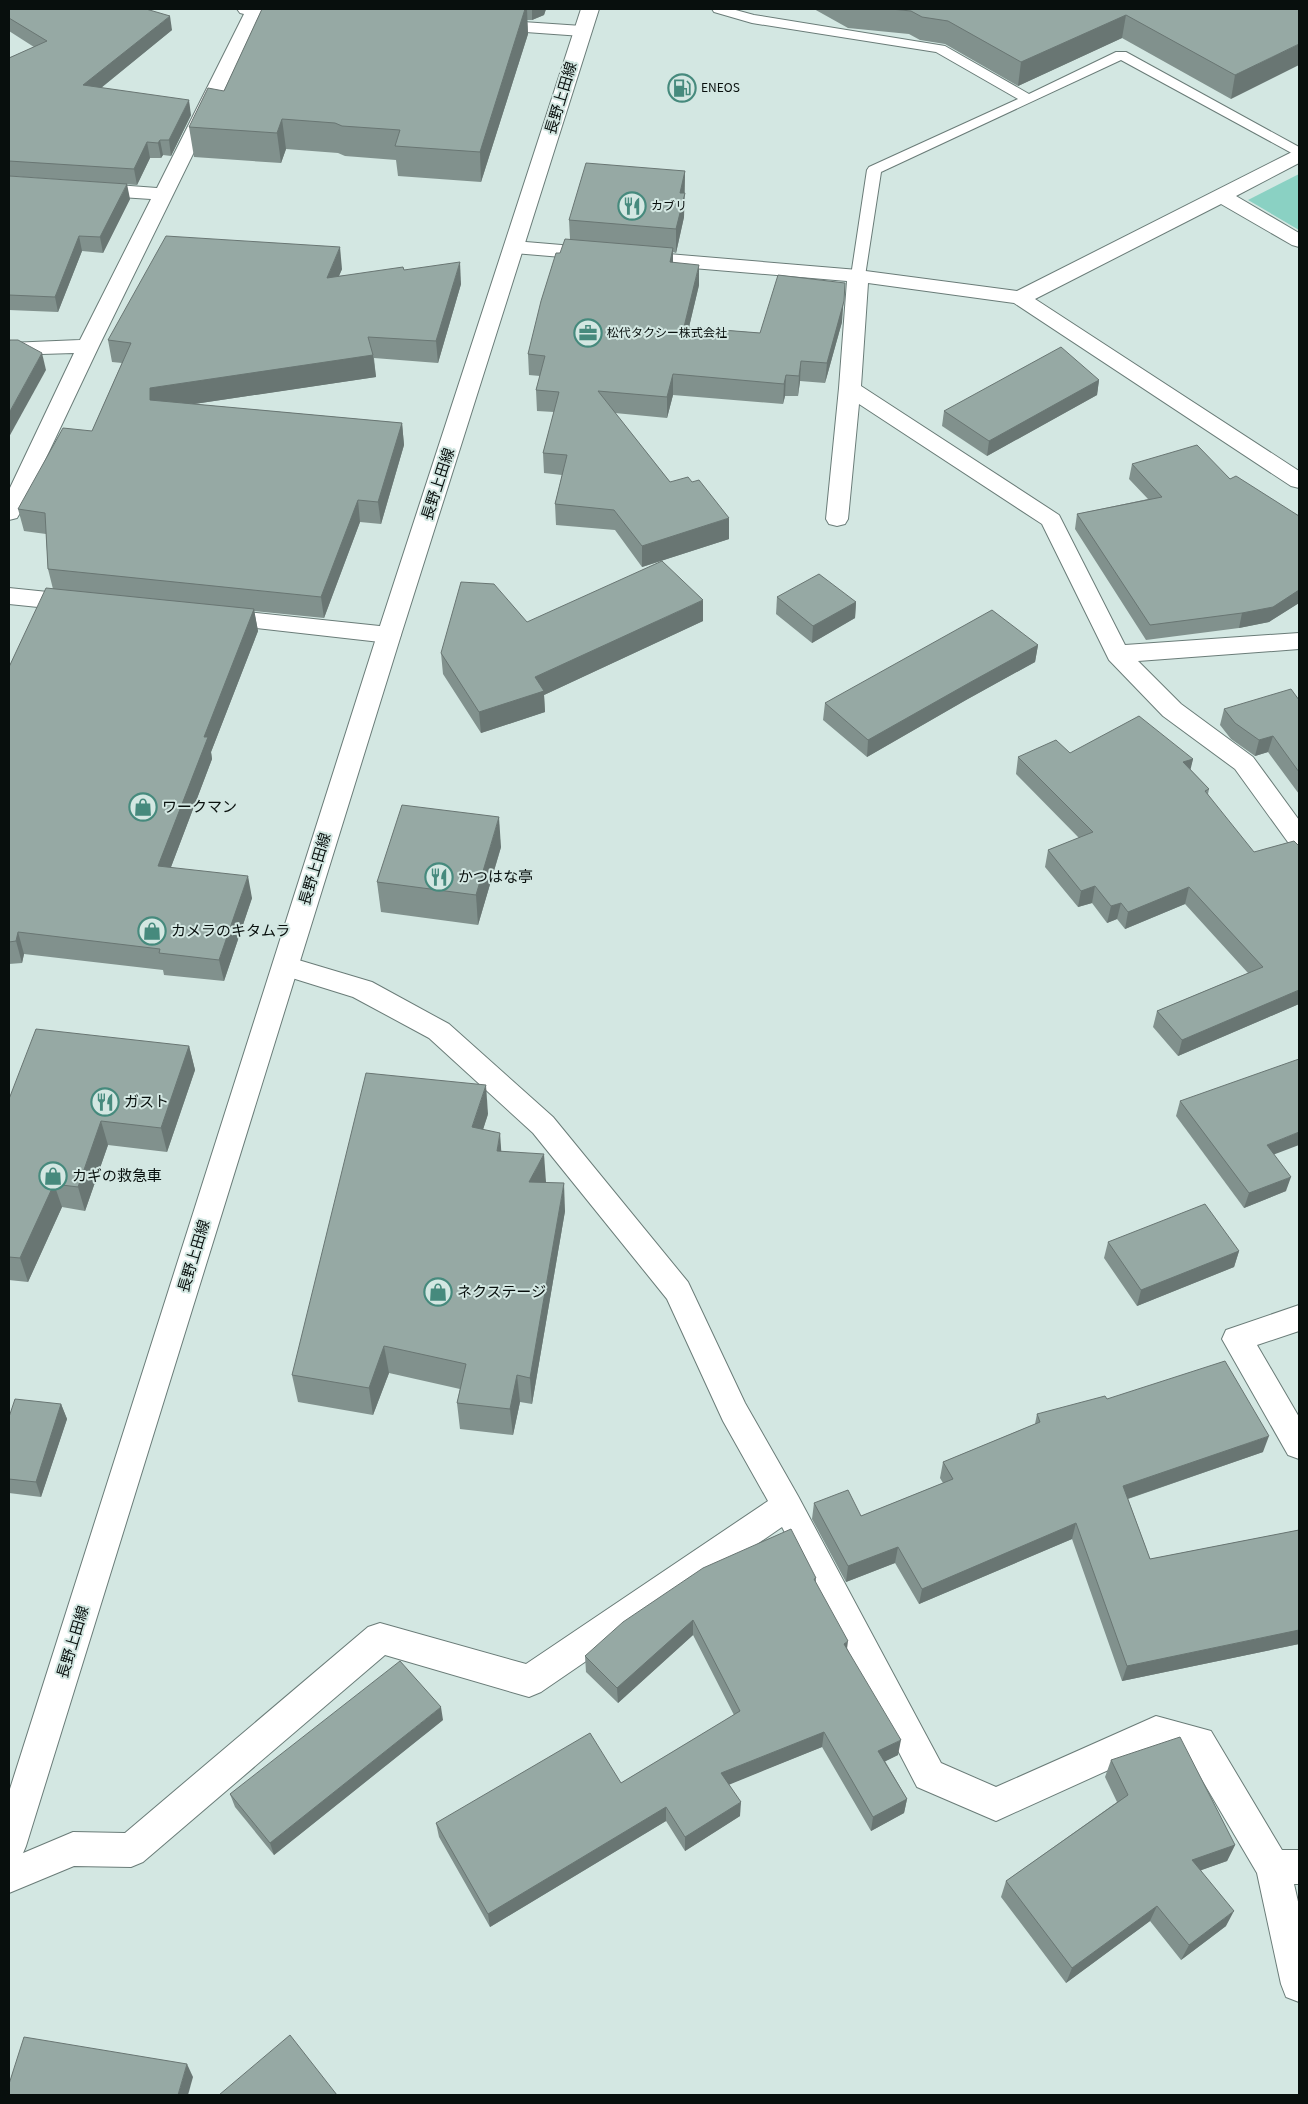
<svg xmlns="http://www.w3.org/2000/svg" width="1308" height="2104" font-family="Georgia,'Noto Sans JP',serif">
<rect width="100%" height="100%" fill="#d3e7e2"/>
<path fill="#8ad1c3" d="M1299 174V230L1248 200Z"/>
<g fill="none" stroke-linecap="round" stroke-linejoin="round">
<g stroke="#6a7c78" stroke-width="2">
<path id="service" d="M712 9H732L754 15 945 46 1029 94 1116 52H1126L1299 147V157L1121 60 881 172 865 276 863 279H853L851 276 867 170 869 167 1018 99 936 52 752 23 714 12Z"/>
</g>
<g stroke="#6a7c78" stroke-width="2">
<g id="minor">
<path d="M237 9H264L99 346 20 513 17 518 9 520V490L74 353 9 355V343L80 340 151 199 90 195 83 193 80 189 83 185 90 183 157 188 244 14 240 13Z"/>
<path d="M491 20 582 26 588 27 591 31 588 35 582 36 485 29 482 25 485 21Z"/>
<path d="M1299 150V163L1236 196 1299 233V247L1292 245 1221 204 1035 299 1299 471V488L1291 486 1014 303 868 283 861 386 1059 515 1125 645 1299 633V649L1138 661 1181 704 1253 757 1299 820V847L1290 845 1235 769 1163 716 1109 660 1042 524 859 404 848 519 845 524 837 526 829 524 826 519 839 388 847 281 514 253 507 251 504 247 507 243 514 241 858 270 1017 291 1292 152Z"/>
<path d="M9 588 77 595 85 598 89 603 85 608 77 611 9 604Z"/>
<path d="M219 609 389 627 397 629 401 635 397 641 389 643 211 623 207 617 211 611Z"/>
<path d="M285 956 372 982 449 1024 553 1117 688 1282 745 1403 798 1496 941 1763 996 1787 1156 1716 1211 1731 1282 1850H1299V1884H1294L1299 1906V2002L1286 1997 1281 1984 1257 1873 1188 1756 1157 1748 996 1821 917 1787 782 1527 541 1692 529 1697 385 1655 143 1862 131 1867 74 1866 9 1893V1859L73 1832 125 1833 368 1627 380 1623 526 1664 768 1501 723 1421 667 1299 533 1133 429 1038 353 997 276 973 272 966 276 959Z"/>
<path d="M1299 1305V1331L1257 1345 1299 1417V1459L1288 1455 1222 1339 1226 1330Z"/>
</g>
</g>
<g stroke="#6a7c78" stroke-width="2">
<path id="primary" d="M581 9H599L401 635 26 1846 21 1858 9 1863V1792L377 635Z"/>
</g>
<use href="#service" fill="#fff" fill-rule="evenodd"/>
<use href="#minor" fill="#fff" fill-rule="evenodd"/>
<use href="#primary" fill="#fff" fill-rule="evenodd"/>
</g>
<g fill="#81918d">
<path d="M9 9 172 30 101 88 191 115 171 156 163 155 161 158H150L137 185 9 176V58L34 47 9 31Z"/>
<path d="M262 9H546L544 15 532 20H527L528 34 481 182 398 176 396 160 345 156 338 153 286 149 281 163 194 157 189 127 224 91Z"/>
<path d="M814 9H1299L1231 99 1122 38 1018 86 945 44 920 40 909 34 848 28Z"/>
<path d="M685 171 684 217 676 253 673 252V262L699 285 689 327 760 333 842 322 825 383 800 381 798 396H785L783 404 673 395 667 418 615 413 670 482 729 539 642 567 615 530 556 525 555 504 562 475 544 473 543 453 554 412 537 411 536 390 540 376 529 375 528 354 560 253 570 239 569 220Z"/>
<path d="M9 176 130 199 103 253 82 251 58 312 9 310Z"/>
<path d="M342 269 339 276 404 270 461 284 438 363 374 358 376 377 194 404 402 423 404 445 381 524 360 522 324 618 254 611 258 631 211 752 212 759 171 867 252 898 224 981 164 975 163 970 24 954 22 963 9 964V667L53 589 48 569 46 534 24 531 18 509 92 431 122 363 112 362 108 340Z"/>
<path d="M1099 380 1097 395 987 456 942 426 944 411Z"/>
<path d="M1132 464 1230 479 1299 516V603L1269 622 1239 628 1146 640 1075 529 1077 514 1148 499 1129 479Z"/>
<path d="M777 597 856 602 855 618 812 643 776 614Z"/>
<path d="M703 621 544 695 545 712 481 733 443 674 441 653 527 622Z"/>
<path d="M1038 645 1035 662 966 700 867 757 823 720 825 703Z"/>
<path d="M1299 700V794L1268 752 1255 756 1231 739 1220 725 1224 709Z"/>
<path d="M1070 753 1193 759 1190 769 1209 789 1208 794 1299 1004 1178 1056 1153 1027 1157 1011 1248 973 1185 904 1125 929 1117 919 1107 923 1092 903 1078 907 1045 867 1048 850 1079 838 1016 774 1018 757Z"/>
<path d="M501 847 478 925 381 912 377 882Z"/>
<path d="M189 1046 195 1070 167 1152 108 1145 85 1211 62 1207 28 1282 9 1280V1099Z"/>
<path d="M1180 1101 1274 1155 1286 1191 1244 1208 1176 1116Z"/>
<path d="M488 1114 483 1129 501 1151 546 1182 545 1183 565 1211 532 1404 520 1402 513 1435 460 1429 457 1403 460 1389 389 1373 373 1415 298 1402 292 1375Z"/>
<path d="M1108 1242 1239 1251 1234 1267 1137 1306 1104 1258Z"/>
<path d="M1107 1399 1263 1452 1128 1499 1150 1559 1299 1530V1644L1122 1681 1072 1539 919 1604 895 1563 846 1582 812 1519 814 1503 861 1516 943 1483 940 1478 943 1462 1035 1424 1037 1414Z"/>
<path d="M61 1404 67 1419 41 1497 9 1493V1417Z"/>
<path d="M816 1578V1583L898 1755 885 1761 907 1799 904 1813 871 1831 822 1747 729 1784 740 1816 685 1851 666 1821 490 1927 439 1837 436 1823 621 1783 734 1715 693 1635 618 1703 586 1672 585 1656Z"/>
<path d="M443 1720 274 1855 235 1807 230 1794Z"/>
<path d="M1111 1760 1235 1845 1227 1861 1201 1870 1226 1926 1181 1960 1150 1921 1066 1983 1001 1897 1006 1881 1117 1802 1105 1777Z"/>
</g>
<g fill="#697673">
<path d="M525 9H527L528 34 481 182 480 152Z"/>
<path d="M532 9H546L544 15 532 20Z"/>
<path d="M1126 15 1122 38 1018 86 1021 62Z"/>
<path d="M170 16 172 30 86 100 83 85Z"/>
<path d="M1299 44V65L1231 99 1235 75Z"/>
<path d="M189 100 191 115 171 156 169 140Z"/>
<path d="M282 119 286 149 281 163 277 133Z"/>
<path d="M160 140 163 155 161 158 158 143Z"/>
<path d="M147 142 150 158 137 185 134 169Z"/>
<path d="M685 171 684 217 676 253V229L680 193Z"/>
<path d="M127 184 130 199 103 253 100 237Z"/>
<path d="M79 236 82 251 58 312 55 297Z"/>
<path d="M340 247 342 269 329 299 327 278Z"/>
<path d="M673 248V268L670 262Z"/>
<path d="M460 262 461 284 438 363 436 341Z"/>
<path d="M699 265V285L684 348V327Z"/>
<path d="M845 283 842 322 825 383 827 363Z"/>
<path d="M42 353 46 370 9 437V413Z"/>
<path d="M373 355 376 377 154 410 150 400V388Z"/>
<path d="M801 361 800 381 798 396 799 376Z"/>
<path d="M673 374V395L667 418V397Z"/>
<path d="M786 375 785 396 783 404 784 384Z"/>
<path d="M1099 380 1097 395 987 456 989 441Z"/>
<path d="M402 423 404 445 381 524 378 502Z"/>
<path d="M358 500 360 522 324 618 321 597Z"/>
<path d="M729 518V539L642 567V546Z"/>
<path d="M1299 590V603L1269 622 1239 628 1242 613Z"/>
<path d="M703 600V621L544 695 545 712 481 733 479 712 535 677Z"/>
<path d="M856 602 855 618 812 643 813 626Z"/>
<path d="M254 609 258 631 211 752 212 759 163 888 158 866 204 737Z"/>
<path d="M1038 645 1035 662 966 700 867 757 868 740 969 683Z"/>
<path d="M1273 736 1268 752 1255 756 1259 740Z"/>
<path d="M1193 759 1189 776 1183 762Z"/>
<path d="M499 817 501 847 478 925 476 895Z"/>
<path d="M248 876 252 898 224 981 219 960Z"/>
<path d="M1095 886 1092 903 1078 907 1081 891Z"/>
<path d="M1189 887 1185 904 1125 929 1128 912Z"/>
<path d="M1121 903 1117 919 1107 923 1111 906Z"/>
<path d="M18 932 24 954 22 963 16 941Z"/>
<path d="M1299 990V1004L1178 1056 1182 1040Z"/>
<path d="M189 1046 195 1070 167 1152 161 1128Z"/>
<path d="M486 1085 488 1114 475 1155 472 1127Z"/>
<path d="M101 1121 108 1145 85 1211 78 1187Z"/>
<path d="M1299 1132V1145L1262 1159 1267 1145Z"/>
<path d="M500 1133 502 1161 497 1151Z"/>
<path d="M544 1154 546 1182 531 1210 529 1182Z"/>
<path d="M1291 1177 1286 1191 1244 1208 1249 1193Z"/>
<path d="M564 1183 565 1211 532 1404 530 1378Z"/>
<path d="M54 1184 62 1207 28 1282 20 1258Z"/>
<path d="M1239 1251 1234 1267 1137 1306 1141 1290Z"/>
<path d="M384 1346 389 1373 373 1415 369 1388Z"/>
<path d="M517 1375 520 1402 513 1435 510 1409Z"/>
<path d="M61 1404 67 1419 41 1497 36 1482Z"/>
<path d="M1269 1436 1263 1452 1118 1502 1123 1486Z"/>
<path d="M1076 1523 1072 1539 919 1604 922 1589Z"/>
<path d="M898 1547 895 1563 846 1582 848 1566Z"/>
<path d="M693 1620V1635L618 1703 617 1688Z"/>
<path d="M1299 1630V1644L1122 1681 1127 1666Z"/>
<path d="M848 1641 846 1657 844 1644Z"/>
<path d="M441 1707 443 1720 274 1855 270 1843Z"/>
<path d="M824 1732 822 1747 721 1788V1773Z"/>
<path d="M901 1740 898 1755 876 1766 878 1751Z"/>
<path d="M907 1799 904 1813 871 1831 873 1817Z"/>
<path d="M741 1802 740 1816 685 1851V1837Z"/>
<path d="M666 1807V1821L490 1927 488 1914Z"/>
<path d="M1235 1845 1227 1861 1185 1876 1192 1860Z"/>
<path d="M1157 1906 1150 1921 1066 1983 1072 1968Z"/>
<path d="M1234 1911 1226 1926 1181 1960 1189 1945Z"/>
<path d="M187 2064 193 2077 188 2095H178Z"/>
</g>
<g fill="#96a9a4" stroke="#697673">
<path d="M9 9H146L170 16 83 85 189 100 169 140H160L158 143 147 142 134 169 9 161V58L47 41 9 18Z"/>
<path d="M262 9H525L480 152 395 146 400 130 342 126 335 123 282 119 277 133 189 127 208 88 224 91Z"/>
<path d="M891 9H1299V44L1235 75 1126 15 1021 62 948 21 922 17 911 11Z"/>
<path d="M586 163 685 171 680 193H685L676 229 569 220Z"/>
<path d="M9 176 127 184 100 237 79 236 55 297 9 295Z"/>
<path d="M166 236 340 247 327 278 403 267 404 270 460 262 436 341 368 337 373 355 150 388V400L402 423 378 502 358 500 321 597 48 569 45 513 18 509 63 428 92 431 131 343 108 340Z"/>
<path d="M565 239 673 248 670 262 699 265 684 327 760 333 778 275 845 283 844 301 827 363 801 361 799 376 786 375 784 384 673 374 667 397 598 391 670 482 688 477 692 482 699 480 729 518 642 546 614 510 555 504 567 455 543 453 559 392 536 390 545 356 528 354 541 301 556 253H560Z"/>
<path d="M10 340H18L42 353 9 413V342Z"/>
<path d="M1061 347 1099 380 989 441 944 411Z"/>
<path d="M1197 445 1230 479 1236 476 1299 516V590L1273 607 1242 613 1150 625 1077 514 1162 497 1132 464Z"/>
<path d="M662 561 703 600 535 677 544 691 479 712 441 653 461 582 494 584 527 622Z"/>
<path d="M819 574 856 602 813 626 777 597Z"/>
<path d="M46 588 254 609 204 737H208L158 866 248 876 219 960 159 953 160 949 18 932 16 941 9 942V667Z"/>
<path d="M992 610 1038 645 969 683 868 740 825 703Z"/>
<path d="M1291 689 1299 700V772L1273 736 1259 740 1235 723 1224 709Z"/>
<path d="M1139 716 1193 759 1183 762 1209 789 1205 791 1254 852 1294 841 1299 846V990L1182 1040 1157 1011 1263 967 1189 887 1128 912 1121 903 1111 906 1095 886 1081 891 1048 850 1093 832 1018 757 1056 740 1070 753Z"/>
<path d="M402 805 499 817 476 895 377 882Z"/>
<path d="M36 1029 189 1046 161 1128 101 1121 78 1187 54 1184 20 1258 9 1257V1099Z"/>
<path d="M1299 1059V1132L1267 1145 1291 1177 1249 1193 1180 1101Z"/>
<path d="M366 1073 486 1085 472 1127 500 1133 497 1151 544 1154 529 1182 564 1183 530 1378 517 1375 510 1409 457 1403 466 1364 384 1346 369 1388 292 1375Z"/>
<path d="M1205 1204 1239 1251 1141 1290 1108 1242Z"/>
<path d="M1225 1361 1269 1436 1123 1486 1150 1559 1299 1530V1630L1127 1666 1076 1523 922 1589 898 1547 848 1566 814 1503 848 1490 861 1516 953 1479 943 1462 1040 1422 1037 1414 1105 1396 1107 1399Z"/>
<path d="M15 1399 61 1404 36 1482 9 1479V1417Z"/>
<path d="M791 1529 816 1578 814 1579 848 1641 844 1644 901 1740 878 1751 907 1799 873 1817 824 1732 721 1773 741 1802 685 1837 666 1807 488 1914 436 1823 590 1733 621 1783 740 1711 693 1620 617 1688 585 1656 623 1622 703 1568Z"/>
<path d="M400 1661 441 1707 270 1843 230 1794Z"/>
<path d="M1180 1737 1235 1845 1192 1860 1234 1911 1189 1945 1157 1906 1072 1968 1006 1881 1128 1795 1111 1760Z"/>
<path d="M290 2035 337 2095H219Z"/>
<path d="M24 2037 187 2064 178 2095H9V2084Z"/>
</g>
<defs>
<g id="fuel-ring" transform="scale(1.4375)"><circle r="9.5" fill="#d3e7e2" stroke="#468a7d" stroke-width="1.5"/><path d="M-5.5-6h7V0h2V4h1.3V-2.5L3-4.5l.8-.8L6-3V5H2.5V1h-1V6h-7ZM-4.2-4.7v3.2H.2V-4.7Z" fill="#468a7d"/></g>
<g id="restaurant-ring" transform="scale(1.4375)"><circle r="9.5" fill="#d3e7e2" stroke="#468a7d" stroke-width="1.5"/><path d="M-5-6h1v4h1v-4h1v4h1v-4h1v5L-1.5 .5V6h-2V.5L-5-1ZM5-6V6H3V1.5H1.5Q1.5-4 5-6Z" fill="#468a7d"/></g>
<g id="office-ring" transform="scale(1.4375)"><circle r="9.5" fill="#d3e7e2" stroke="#468a7d" stroke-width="1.5"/><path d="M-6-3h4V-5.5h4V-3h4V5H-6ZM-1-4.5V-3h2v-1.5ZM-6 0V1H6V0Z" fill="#468a7d"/></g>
<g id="shop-ring" transform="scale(1.4375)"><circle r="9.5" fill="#d3e7e2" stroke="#468a7d" stroke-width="1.5"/><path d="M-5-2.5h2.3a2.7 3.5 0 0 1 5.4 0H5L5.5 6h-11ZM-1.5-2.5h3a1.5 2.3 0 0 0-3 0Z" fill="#468a7d"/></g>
</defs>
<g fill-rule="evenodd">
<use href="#fuel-ring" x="682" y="88"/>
<use href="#restaurant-ring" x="632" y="206"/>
<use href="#office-ring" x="588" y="333"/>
<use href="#shop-ring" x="143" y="807"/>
<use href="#restaurant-ring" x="439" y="877"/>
<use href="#shop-ring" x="152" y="931"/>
<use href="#restaurant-ring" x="105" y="1102"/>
<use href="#shop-ring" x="53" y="1176"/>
<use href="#shop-ring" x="438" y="1292"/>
</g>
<g text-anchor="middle" stroke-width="4" stroke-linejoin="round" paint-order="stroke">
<g font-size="12" fill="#080f0d" stroke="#d3e7e2" text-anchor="start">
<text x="701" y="92">ENEOS</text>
<text x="651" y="210">カブリ</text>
<text x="607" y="337">松代タクシー株式会社</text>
</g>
<g font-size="15" fill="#080f0d" stroke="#d3e7e2">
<text transform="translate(561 98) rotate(-73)" y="5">長野上田線</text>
<text transform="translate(438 484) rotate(-72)" y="5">長野上田線</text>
<text transform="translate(315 869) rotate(-73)" y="5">長野上田線</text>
<text transform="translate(194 1256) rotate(-73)" y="5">長野上田線</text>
<text transform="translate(73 1642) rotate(-73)" y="5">長野上田線</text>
</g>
<g font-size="15" fill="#080f0d" stroke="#d3e7e2" text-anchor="start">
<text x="162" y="812">ワークマン</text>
<text x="458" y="882">かつはな亭</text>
<text x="171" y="936">カメラのキタムラ</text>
<text x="124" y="1107">ガスト</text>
<text x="72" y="1181">カギの救急車</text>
<text x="457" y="1297">ネクステージ</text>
</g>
</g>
<rect width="1308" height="2104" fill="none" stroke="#080f0d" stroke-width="20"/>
</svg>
